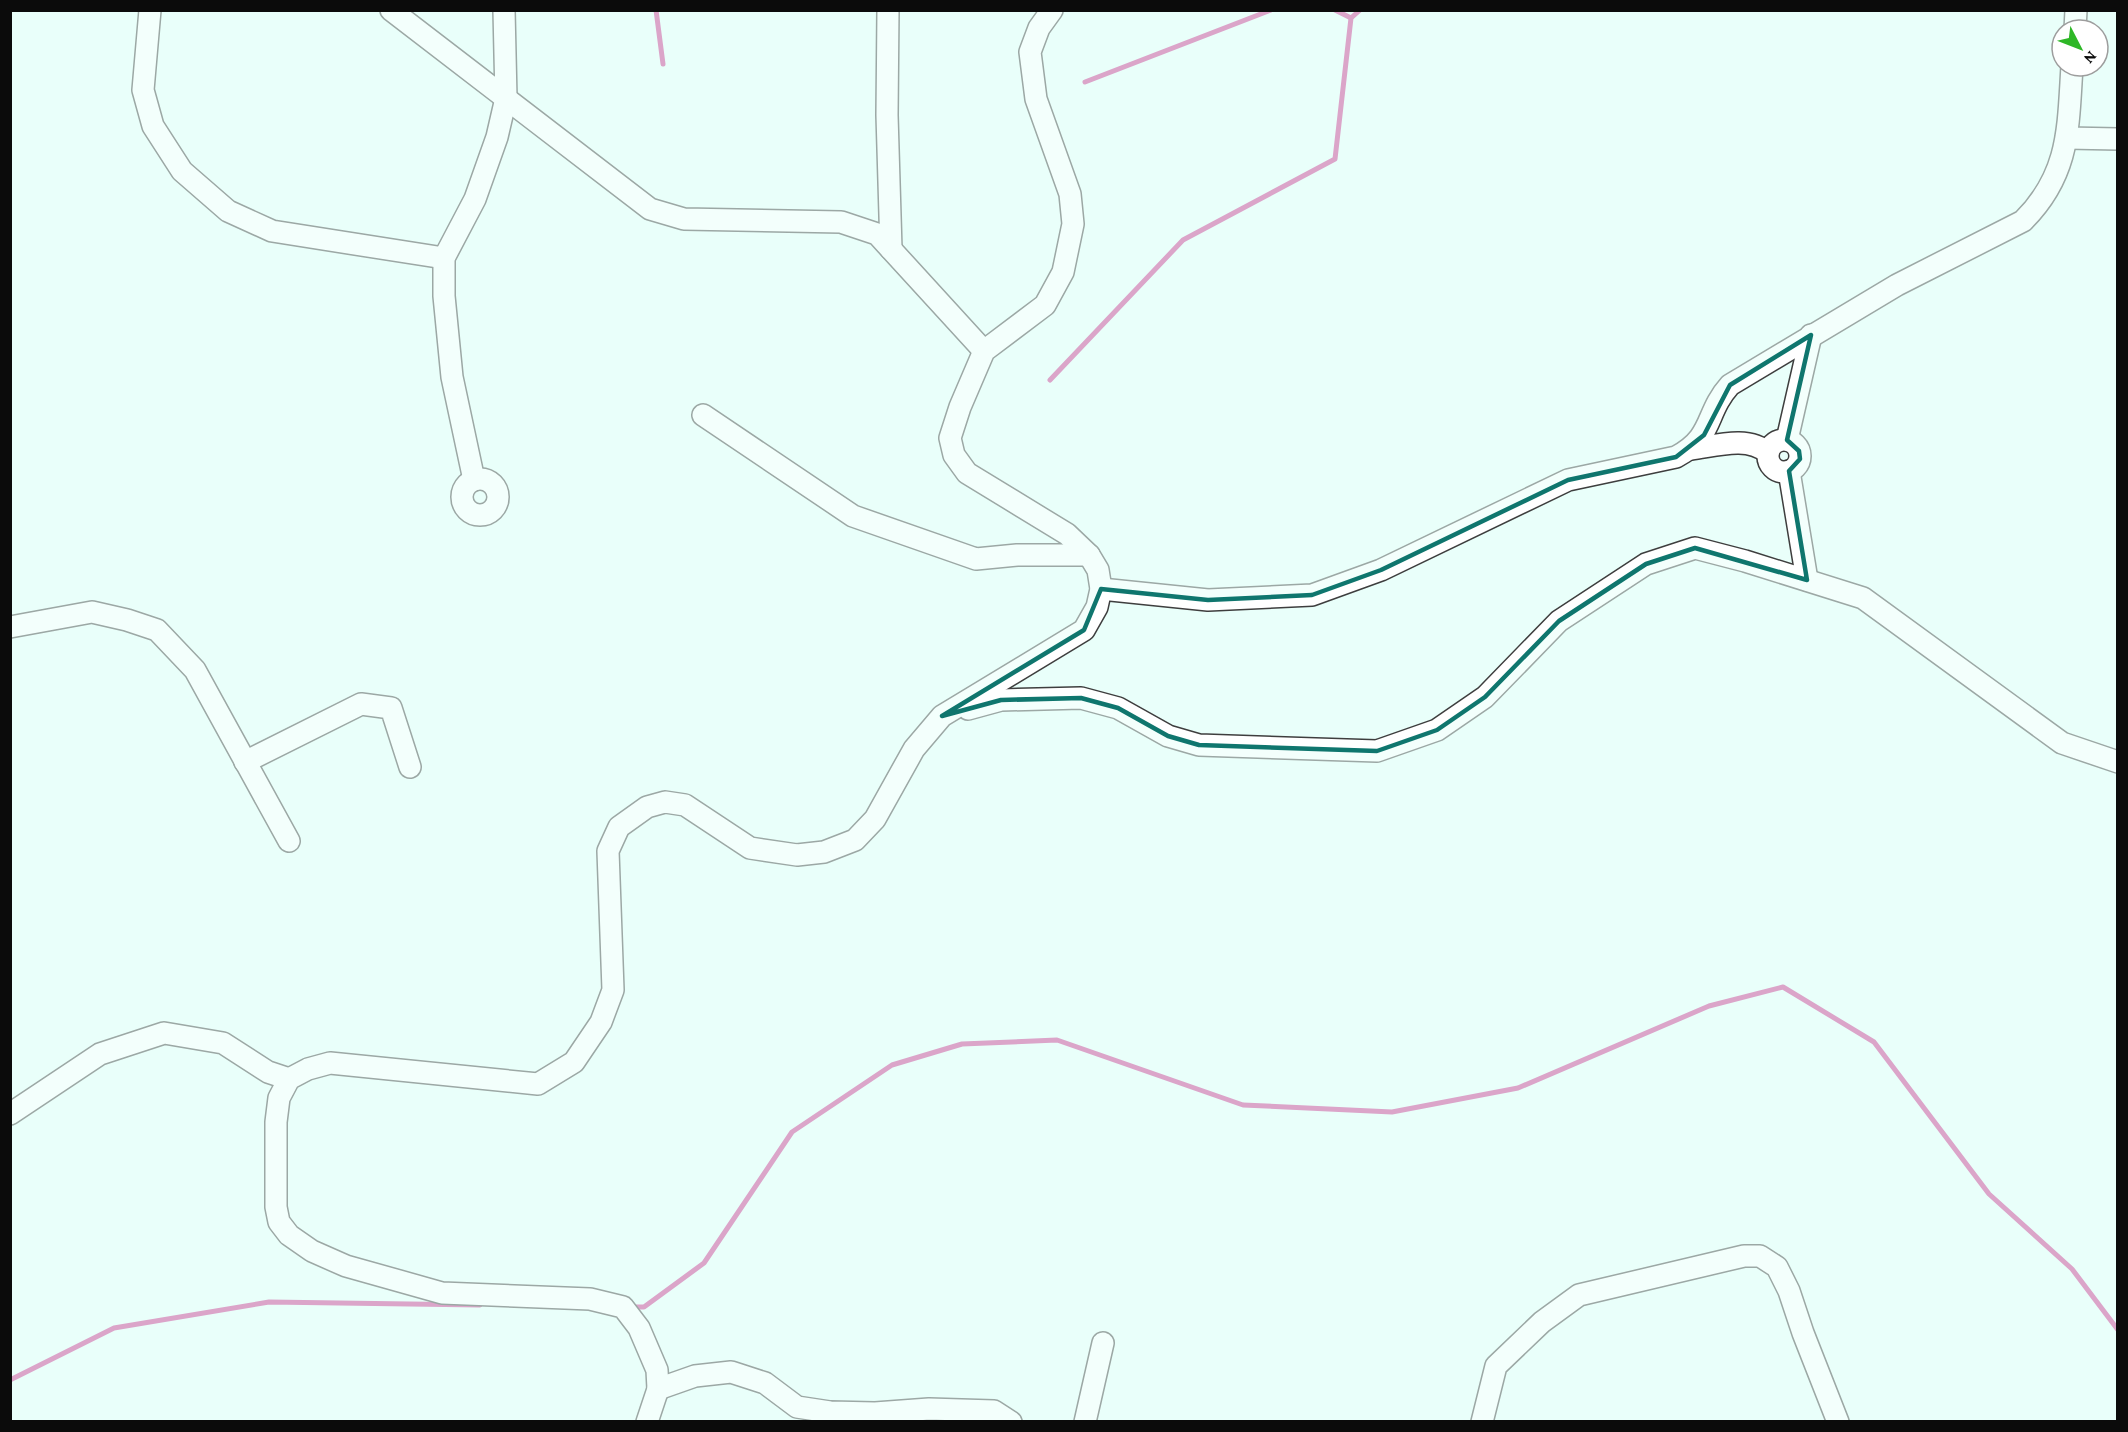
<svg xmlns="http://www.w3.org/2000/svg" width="2128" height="1432" font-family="'Crimson Pro',serif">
<rect width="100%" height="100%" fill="#e9fffa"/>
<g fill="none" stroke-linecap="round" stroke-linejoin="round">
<g stroke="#c9388f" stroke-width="5">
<path d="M656 10 663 64"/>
<path d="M1335 10 1351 18"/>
<path d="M1085 82 1271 10"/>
<path d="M1050 380 1183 240 1335 159 1351 18 1360 10"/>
<path d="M631 1307H644L704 1263 792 1132 892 1065 962 1044 1057 1040 1243 1105 1392 1112 1518 1088 1709 1006 1783 987 1874 1042 1989 1194 2072 1269 2118 1330"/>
<path d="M10 1380 114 1328 269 1302 480 1305"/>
</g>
<g stroke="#3e3e3e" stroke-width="24">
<g id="street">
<path d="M150 10 143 90 153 126 182 171 228 211 272 231 444 258"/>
<path d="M391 10 650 209 684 219 841 222 877 234 984 351"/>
<path d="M888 10 887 115 891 249"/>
<path d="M2075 30 2076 10"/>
<path d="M2067 138 2118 139"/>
<path d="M703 415 853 516 976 559 1017 555H1089"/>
<path d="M1787 440 1811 335"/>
<circle cx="1784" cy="456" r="16"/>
<path d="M1691 449C1715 446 1748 435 1768 453"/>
<path d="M1789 471 1807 580"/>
<circle cx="480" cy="497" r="18"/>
<path d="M474 480 452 377 444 296V258L475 199 497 137 506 98 504 10"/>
<path d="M1101 589 1208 600 1312 595 1381 570 1568 480 1676 457C1715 436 1704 414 1730 385L1897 285 2023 221C2070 174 2068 128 2072 66"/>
<path d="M10 627 92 612 127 620 157 630 195 670 289 841"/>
<path d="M968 709 1001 700 1081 698 1118 708 1168 736 1199 745 1377 751 1437 730 1485 697 1559 621 1646 564 1695 548 1745 561 1863 598 2062 743 2118 762"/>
<path d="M245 762 361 704 391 708 410 767"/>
<path d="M10 1114 100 1054 164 1033 223 1043 268 1072 289 1079"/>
<path d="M658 1389 695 1376 731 1372 765 1383 797 1407 830 1412 875 1413 929 1409 994 1411 1011 1422"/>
<path d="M647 1422 658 1389 657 1370 639 1328 623 1307 590 1299 442 1293 346 1266 312 1251 289 1235 279 1222 276 1207V1122L279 1098 289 1079 308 1069 330 1063 538 1084 574 1062 601 1022 613 990 608 851 619 827 647 807 665 802 685 805 750 848 797 855 824 852 855 840 875 819 914 749 942 716 1084 630 1097 607 1101 589 1098 570 1089 555 1067 534 967 473 954 455 950 438 960 407 984 351 1045 305 1063 272 1073 224 1070 194 1036 99 1030 52 1039 28 1052 10"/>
<path d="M1085 1422 1103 1343"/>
<path d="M1482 1422 1496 1366 1542 1322 1579 1295 1744 1256H1760L1777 1267 1789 1291 1803 1333 1838 1422"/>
</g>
</g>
<use href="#street" stroke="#fff" stroke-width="21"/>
</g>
<path d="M0 0H2128V1432H0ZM1811 335 1787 440 1799 451 1800 459 1789 471 1807 580 1695 548 1646 564 1559 621 1485 697 1437 730 1377 751 1199 745 1168 736 1118 708 1081 698 1001 700 942 716 1084 630 1101 589 1208 600 1312 595 1381 570 1568 480 1676 457 1704 435 1730 385Z" fill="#e9fffa" fill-opacity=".55" fill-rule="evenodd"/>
<path fill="none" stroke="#0f766e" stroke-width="4.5" stroke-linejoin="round" d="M1811 335 1787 440 1799 451 1800 459 1789 471 1807 580 1695 548 1646 564 1559 621 1485 697 1437 730 1377 751 1199 745 1168 736 1118 708 1081 698 1001 700 942 716 1084 630 1101 589 1208 600 1312 595 1381 570 1568 480 1676 457 1704 435 1730 385Z"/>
<rect width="2128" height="1432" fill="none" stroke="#0b0b0b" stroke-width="24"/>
<g transform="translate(2080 48) rotate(132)"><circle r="28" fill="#ffffff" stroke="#9d9d9d" stroke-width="1.5"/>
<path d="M0-4.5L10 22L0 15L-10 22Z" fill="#2eb727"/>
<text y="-9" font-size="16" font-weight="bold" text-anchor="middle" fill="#0b0b0b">N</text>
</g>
</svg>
